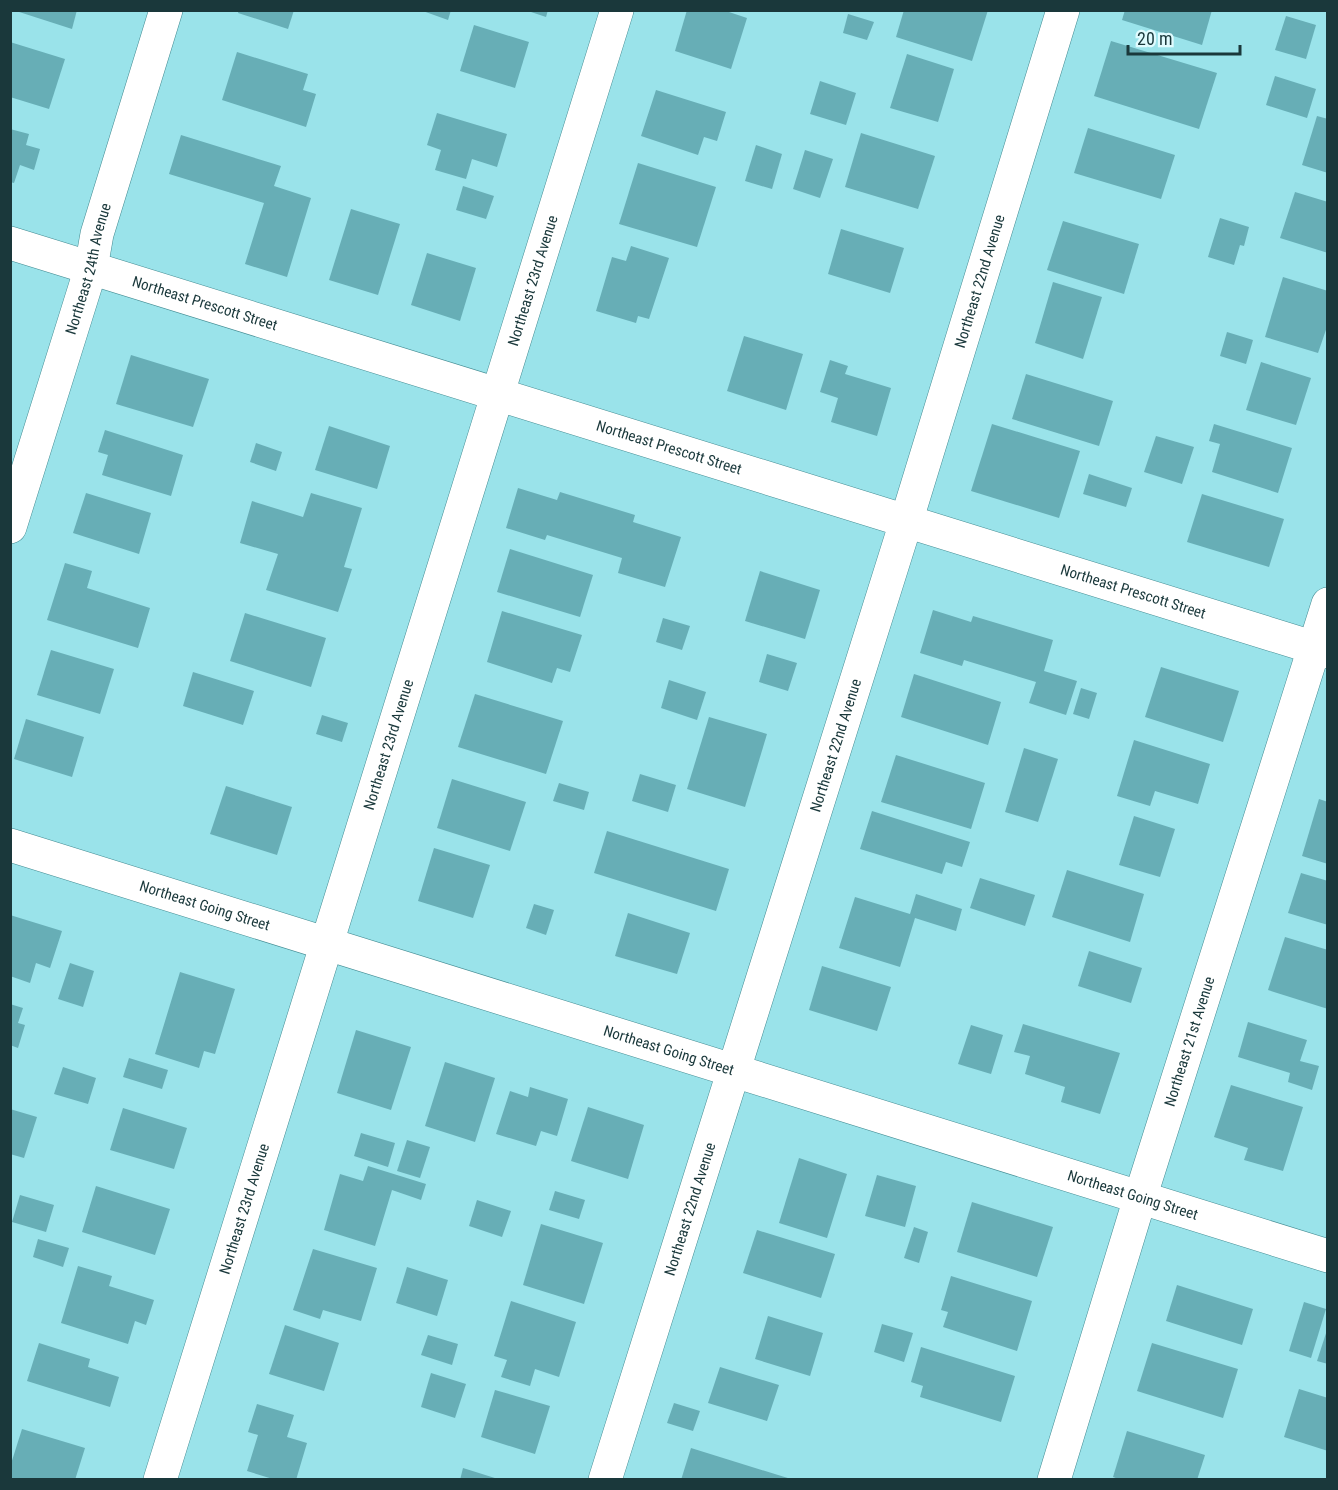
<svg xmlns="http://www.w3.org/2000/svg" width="1338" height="1490" font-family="'Roboto Condensed',sans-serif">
<rect width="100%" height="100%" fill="#9ae3ea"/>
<g fill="#67aeb6">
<path d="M13 10H77L72 29Z"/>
<path d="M239 10H294L288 29 238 13Z"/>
<path d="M420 10H451L448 20Z"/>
<path d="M525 10H548L546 17Z"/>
<path d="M687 10H723L747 18 731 69 675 51Z"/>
<path d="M904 10H988L972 61 896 37Z"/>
<path d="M1125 10H1212L1202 45 1122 20Z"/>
<path d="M848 14 874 22 867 40 843 33Z"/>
<path d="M1286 16 1316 25 1306 59 1275 50Z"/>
<path d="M474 25 529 42 515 88 460 71Z"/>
<path d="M1111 41 1217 73 1199 129 1094 96Z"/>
<path d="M10 42 65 59 49 109 10 97Z"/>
<path d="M237 52 308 74 303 90 316 94 306 127 222 100Z"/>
<path d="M907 54 954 69 938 122 890 108Z"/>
<path d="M1275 76 1316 89 1307 118 1266 105Z"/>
<path d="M820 81 856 93 846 125 810 114Z"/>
<path d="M656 90 726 112 717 141 704 137 698 155 641 136Z"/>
<path d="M437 113 507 134 497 167 472 159 466 179 435 170 441 150 427 145Z"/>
<path d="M1317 116 1328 119V173L1302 165Z"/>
<path d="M1088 128 1175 155 1161 199 1074 173Z"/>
<path d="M10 129 29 134 26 145 40 149 34 170 20 165 14 183 10 182Z"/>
<path d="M861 133 935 156 918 209 845 187Z"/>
<path d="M181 135 281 166 274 186 311 198 287 277 245 264 264 203 169 174Z"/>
<path d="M756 145 782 154 772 189 745 181Z"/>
<path d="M805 150 833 159 820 198 793 189Z"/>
<path d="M638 163 716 187 697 247 619 224Z"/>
<path d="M463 186 494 196 486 219 456 210Z"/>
<path d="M1295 192 1328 202V253L1280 238Z"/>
<path d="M351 209 400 224 378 295 329 280Z"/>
<path d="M1220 218 1249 227 1244 246 1240 245 1234 265 1208 257Z"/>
<path d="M1063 221 1139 244 1124 294 1047 270Z"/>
<path d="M841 229 904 248 890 293 828 274Z"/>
<path d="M631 246 669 258 649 319 638 316 636 323 596 311 612 257 626 261Z"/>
<path d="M427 253 476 268 460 321 411 305Z"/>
<path d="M1283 277 1328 291V324L1318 353 1265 337Z"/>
<path d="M1053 282 1102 297 1083 359 1035 343Z"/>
<path d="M1227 332 1253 340 1246 364 1220 356Z"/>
<path d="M744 336 803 354 786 410 727 391Z"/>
<path d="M131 355 209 379 193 427 116 404Z"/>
<path d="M830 360 848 366 845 374 891 388 877 436 831 422 838 398 820 392Z"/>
<path d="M1261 362 1311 378 1296 425 1246 410Z"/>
<path d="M1026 374 1113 401 1099 446 1012 419Z"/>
<path d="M992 424 1080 451 1059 518 971 491Z"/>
<path d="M1214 424 1292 448 1278 493 1212 472 1220 444 1209 441Z"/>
<path d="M329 426 390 446 377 489 315 470Z"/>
<path d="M105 430 183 455 171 496 102 475 108 455 98 452Z"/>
<path d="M1156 436 1194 447 1182 484 1144 472Z"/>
<path d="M256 443 282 452 276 471 250 462Z"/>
<path d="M1089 474 1132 488 1126 507 1083 494Z"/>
<path d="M518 488 557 500 560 492 635 515 633 522 681 537 665 587 618 573 622 558 547 535 545 540 506 528Z"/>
<path d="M86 493 151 513 139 554 73 533Z"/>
<path d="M311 493 362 508 344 567 352 569 338 612 266 590 278 554 240 543 252 501 303 517Z"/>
<path d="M1202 494 1284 519 1269 567 1187 542Z"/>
<path d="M510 549 593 575 580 617 497 592Z"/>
<path d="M65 563 92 571 87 588 150 608 138 648 47 620Z"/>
<path d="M760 571 820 590 805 639 745 621Z"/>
<path d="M933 610 971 622 973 616 1053 640 1044 671 1077 681 1066 715 1029 703 1036 682 964 660 962 666 920 653Z"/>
<path d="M502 611 582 635 570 672 557 668 552 683 487 662Z"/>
<path d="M245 613 326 638 311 687 230 661Z"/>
<path d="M663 618 690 626 682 650 656 642Z"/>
<path d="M51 650 114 669 100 714 37 695Z"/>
<path d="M767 654 797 663 788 691 759 682Z"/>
<path d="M1161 667 1239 691 1223 742 1145 717Z"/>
<path d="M193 672 254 691 243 725 183 706Z"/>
<path d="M914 674 1001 702 988 745 901 717Z"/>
<path d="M669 680 706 692 697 720 661 708Z"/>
<path d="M1081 688 1097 693 1089 719 1073 714Z"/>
<path d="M475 694 563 721 546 774 458 747Z"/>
<path d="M322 715 348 723 342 742 316 734Z"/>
<path d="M709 717 767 734 745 807 687 789Z"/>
<path d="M26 719 84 737 72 777 14 759Z"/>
<path d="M1134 740 1210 764 1198 804 1155 791 1150 806 1117 796Z"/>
<path d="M1024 748 1058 759 1038 822 1005 812Z"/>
<path d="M896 755 985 783 971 829 881 802Z"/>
<path d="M640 774 676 785 668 812 632 801Z"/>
<path d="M452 779 526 802 510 851 437 828Z"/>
<path d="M559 783 589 792 584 810 553 801Z"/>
<path d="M226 786 292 807 277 855 210 834Z"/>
<path d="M1319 799 1328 802V864L1302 856Z"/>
<path d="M872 811 970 842 962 867 946 862 942 874 860 849Z"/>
<path d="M1134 816 1175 829 1160 877 1119 865Z"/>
<path d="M607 831 729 869 716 911 594 873Z"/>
<path d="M434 848 490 865 473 918 418 901Z"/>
<path d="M1067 870 1144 894 1130 942 1052 917Z"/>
<path d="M1301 873 1328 881V925L1288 913Z"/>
<path d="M980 878 1035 895 1025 926 970 908Z"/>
<path d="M916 894 962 909 956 931 915 918 900 967 839 948 855 897 910 914Z"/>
<path d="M534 904 554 910 546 935 526 928Z"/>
<path d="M628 913 690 933 677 974 615 956Z"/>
<path d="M10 915 62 931 50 968 36 963 30 983 10 976Z"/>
<path d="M1285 937 1328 950V1009L1268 990Z"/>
<path d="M1089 951 1142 968 1131 1003 1078 986Z"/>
<path d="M70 963 94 971 83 1007 58 999Z"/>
<path d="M822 966 891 987 877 1031 809 1010Z"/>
<path d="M180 972 235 989 215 1054 204 1051 199 1068 155 1054Z"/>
<path d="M10 1004 23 1008 18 1023 25 1025 18 1048 10 1045Z"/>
<path d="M1248 1022 1307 1040 1300 1061 1319 1066 1312 1090 1288 1082 1290 1073 1238 1057Z"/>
<path d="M1023 1024 1120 1053 1100 1114 1061 1102 1065 1087 1025 1074 1030 1056 1014 1052Z"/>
<path d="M971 1025 1003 1035 991 1074 958 1064Z"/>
<path d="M356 1030 411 1047 391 1110 337 1093Z"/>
<path d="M129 1058 168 1070 162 1089 123 1077Z"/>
<path d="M445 1062 495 1078 475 1142 425 1126Z"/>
<path d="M63 1067 96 1078 88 1104 54 1094Z"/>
<path d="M1231 1085 1303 1107 1283 1171 1244 1160 1248 1148 1214 1137Z"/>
<path d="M530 1087 568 1099 557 1136 541 1131 536 1146 496 1134 510 1091 528 1097Z"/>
<path d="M588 1107 644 1125 628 1179 571 1161Z"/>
<path d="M123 1108 187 1128 174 1169 110 1150Z"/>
<path d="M10 1109 37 1117 24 1158 10 1154Z"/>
<path d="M361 1133 395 1143 388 1167 354 1156Z"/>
<path d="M407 1140 430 1147 420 1178 397 1171Z"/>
<path d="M799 1158 847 1174 827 1238 779 1223Z"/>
<path d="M368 1166 426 1184 421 1200 392 1190 375 1246 324 1230 340 1174 363 1181Z"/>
<path d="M877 1175 916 1186 905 1227 865 1216Z"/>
<path d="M96 1186 170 1209 155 1255 82 1232Z"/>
<path d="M555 1191 585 1200 579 1219 549 1210Z"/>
<path d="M20 1195 54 1205 46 1232 12 1222Z"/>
<path d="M477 1200 511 1211 502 1237 469 1226Z"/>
<path d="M972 1202 1053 1227 1037 1277 957 1252Z"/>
<path d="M541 1224 603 1243 584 1304 523 1285Z"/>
<path d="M914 1227 928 1232 919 1263 904 1258Z"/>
<path d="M757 1230 835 1254 821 1298 743 1273Z"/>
<path d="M38 1239 69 1248 63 1267 33 1257Z"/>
<path d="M313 1249 377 1268 361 1321 323 1310 320 1319 293 1310Z"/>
<path d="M78 1266 112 1276 109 1286 154 1300 146 1325 135 1321 128 1344 61 1323Z"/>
<path d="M407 1267 448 1280 437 1316 396 1303Z"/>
<path d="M951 1276 1032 1301 1017 1351 943 1327 948 1312 941 1310Z"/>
<path d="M1177 1285 1253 1309 1242 1345 1166 1321Z"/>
<path d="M511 1301 576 1322 559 1377 535 1369 530 1386 501 1377 507 1360 494 1356Z"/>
<path d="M1304 1302 1326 1309 1311 1358 1289 1351Z"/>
<path d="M768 1316 823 1333 810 1376 755 1359Z"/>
<path d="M882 1324 913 1333 904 1362 874 1352Z"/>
<path d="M285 1325 339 1343 324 1391 269 1374Z"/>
<path d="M1328 1327V1364L1317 1361Z"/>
<path d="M428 1335 458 1344 452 1365 421 1355Z"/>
<path d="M39 1343 90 1359 88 1367 119 1377 110 1407 27 1381Z"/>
<path d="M1152 1343 1238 1369 1223 1418 1137 1391Z"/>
<path d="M921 1347 1015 1376 1001 1422 920 1397 923 1386 911 1382Z"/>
<path d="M720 1367 779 1385 767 1421 708 1403Z"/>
<path d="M431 1373 466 1384 455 1418 421 1407Z"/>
<path d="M1299 1389 1328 1398V1451L1284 1437Z"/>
<path d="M495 1390 550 1406 535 1454 481 1437Z"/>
<path d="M674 1403 700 1411 693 1431 667 1423Z"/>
<path d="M257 1404 294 1415 287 1437 307 1443 296 1480H276L247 1471 258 1435 248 1432Z"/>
<path d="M22 1429 85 1448 75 1480H17L10 1477V1467Z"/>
<path d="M1127 1431 1205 1455 1197 1480H1121L1113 1477Z"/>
<path d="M691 1448 791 1479V1480H681Z"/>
<path d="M463 1468 498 1479V1480H460Z"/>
</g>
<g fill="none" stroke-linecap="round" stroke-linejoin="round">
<g stroke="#448c93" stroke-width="34">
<g id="minor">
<path id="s1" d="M10 243 1328 652"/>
<path id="s2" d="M10 527 91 268 97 234 166 10"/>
<path id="s3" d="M10 845 1328 1256"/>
<path id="s4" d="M160 1480 617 10"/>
<path id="s5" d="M605 1480 906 522 1063 10"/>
<path id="s6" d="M1054 1480 1140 1198 1328 604"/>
</g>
</g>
<use href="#minor" stroke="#fff" stroke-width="33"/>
</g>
<g text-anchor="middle" stroke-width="4.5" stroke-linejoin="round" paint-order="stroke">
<g font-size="15" fill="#1a383b" stroke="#e0fbfe">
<text dy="5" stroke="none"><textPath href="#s2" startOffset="270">Northeast 24th Avenue</textPath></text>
<text dy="5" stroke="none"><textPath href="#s4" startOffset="1256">Northeast 23rd Avenue</textPath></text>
<text dy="5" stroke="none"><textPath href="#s5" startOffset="1256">Northeast 22nd Avenue</textPath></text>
<text dy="5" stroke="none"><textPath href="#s1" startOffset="204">Northeast Prescott Street</textPath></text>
<text dy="5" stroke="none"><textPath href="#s1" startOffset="690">Northeast Prescott Street</textPath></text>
<text dy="5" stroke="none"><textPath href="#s1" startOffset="1176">Northeast Prescott Street</textPath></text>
<text dy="5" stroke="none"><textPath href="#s4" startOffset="770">Northeast 23rd Avenue</textPath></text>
<text dy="5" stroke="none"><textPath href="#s5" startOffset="770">Northeast 22nd Avenue</textPath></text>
<text dy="5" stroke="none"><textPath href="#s3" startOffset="204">Northeast Going Street</textPath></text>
<text dy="5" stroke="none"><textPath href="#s6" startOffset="459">Northeast 21st Avenue</textPath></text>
<text dy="5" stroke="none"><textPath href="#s3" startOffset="690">Northeast Going Street</textPath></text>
<text dy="5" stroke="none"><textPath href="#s3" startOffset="1176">Northeast Going Street</textPath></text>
<text dy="5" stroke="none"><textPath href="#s4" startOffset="284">Northeast 23rd Avenue</textPath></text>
<text dy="5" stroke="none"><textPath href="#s5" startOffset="284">Northeast 22nd Avenue</textPath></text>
</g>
</g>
<rect width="1338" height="1490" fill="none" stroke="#1a383b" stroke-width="24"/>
<path d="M1128 45v9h112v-9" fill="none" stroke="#1a383b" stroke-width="3"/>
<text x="1137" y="45" font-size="18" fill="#1a383b" stroke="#e0fbfe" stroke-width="4.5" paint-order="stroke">20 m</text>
</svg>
